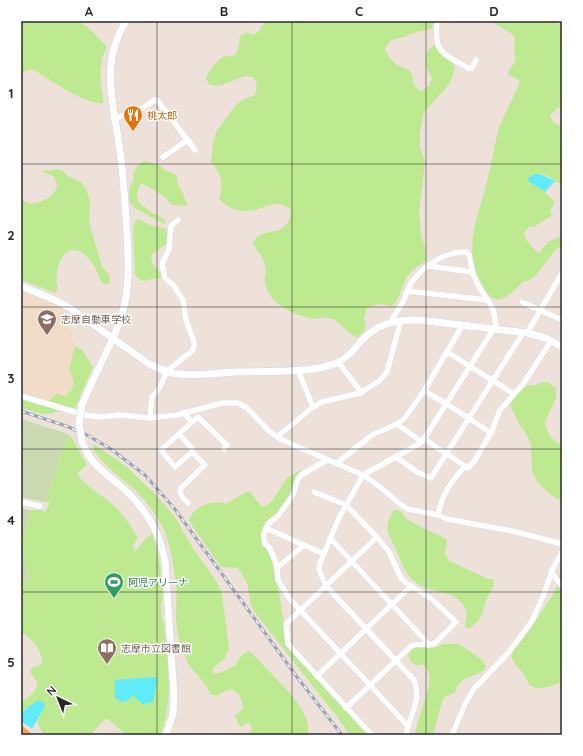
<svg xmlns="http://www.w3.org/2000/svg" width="583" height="756" font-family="Quicksand,'Noto Sans JP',sans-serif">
<rect width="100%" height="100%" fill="#ede1d9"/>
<path fill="#f1dcc7" d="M21 291 57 305 65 314 75 346 69 370 73 379V388L65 397 49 402 28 396 21 393Z"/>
<g fill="#bdea90">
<path d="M21 21H78L90 29 107 47C100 57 100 73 101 85 101 91 104 97 103 104 76 100 55 82 32 69L21 73Z"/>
<path d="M266 21H434L432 28C426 31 420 31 413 33 410 34 407 36 404 37 394 40 388 38 385 51L390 58 397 65 409 70 412 74 414 85 420 91H423L429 85 432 78C425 66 420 53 435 45L440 49 455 67 452 78 446 88 424 112 420 132V147L425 162 419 212 421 235 425 247 426 261C419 265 411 271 406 278 401 288 400 299 391 307 382 302 377 304 367 308L364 318 366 327 363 332 358 337C347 335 341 321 330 318 323 316 315 320 309 318 290 313 270 304 265 283 264 277 267 270 264 262 262 255 256 250 253 243 260 224 288 242 291 210 276 196 262 211 247 211 235 211 227 207 219 199 223 183 222 174 211 162L213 143 217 130 237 104 244 99 255 95 257 83 253 77C252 77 248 76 247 76 236 77 212 95 206 79 210 69 215 62 224 56 226 56 228 57 231 56 240 55 239 43 240 36L246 32 253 35 257 33Z"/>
<path d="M491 21H550L559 24 562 23V108H557L550 116 554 123 562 126V185C551 178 542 170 529 177V181L545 192 555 202 550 211 553 215 534 227 530 226 524 233 526 240 538 253 540 252 548 242 561 236 562 245 555 250 536 275 528 281H524C513 291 499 311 486 291 459 252 478 219 488 178 492 163 494 146 498 131 504 113 514 98 520 81L508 74 509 70 516 60 514 50 515 38 512 34Z"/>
<path d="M146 161 161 166 166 171 173 173 177 177 178 186 184 194 183 197 188 204 184 206 172 205 166 198 144 184H140L137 193 138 202 148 210 165 220V223L164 224 135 208 130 203 129 191 130 186 134 180 133 175 137 166 141 162Z"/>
<path d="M56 169 61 170 68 176 81 182 87 191 90 202 89 222 102 267 108 273 110 278 109 283 105 285C99 280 98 273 94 266 80 243 63 244 57 271 55 279 59 286 56 293L21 280V199L29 204C41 203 57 197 57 183L53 176 43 172 42 170 50 171Z"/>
<path d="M138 219 152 226 165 228C173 244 163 246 152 254 149 266 157 266 161 275L160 278 142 281 137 278 135 273 133 228 135 222Z"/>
<path d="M75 346 82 350 93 367 75 408 72 409 66 407C46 418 41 414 21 408V398C38 405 43 408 57 393L65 397 73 388V379L69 370Z"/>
<path d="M542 382H547L556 388V398L545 422C547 433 552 441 562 445V501L551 495 538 483 532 471 531 445 525 431 519 424 510 405 513 399 526 386 537 385Z"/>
<path d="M68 434C78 444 79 454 87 464L77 474C87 488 101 494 113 505 124 515 131 526 138 538L133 545 135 552 146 538 152 534C161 558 161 575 163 600L161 603 162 620 164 622C167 659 175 700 160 735H126L108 719H105L90 735H43L37 721 40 716 34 701 28 709 21 713V702C27 699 38 691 37 683 36 679 32 675 30 672L31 669 33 667H37L42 663C43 651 32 638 21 633V575L29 584 32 579 27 571 22 542 30 517 29 510H41L45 512 50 502H45Z"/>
<path d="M95 445 127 467 158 497 175 517 192 547 217 582 222 594 229 648 225 658 213 668V672L215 674C223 672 229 668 236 665 239 659 241 654 248 651L250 652C256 657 260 662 266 668 279 683 315 713 307 735H246L252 729 249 722 240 727 235 716 243 709C243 701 239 688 228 690 222 691 218 698 211 694 209 692 208 689 206 686 201 679 195 672 189 665 186 661 185 655 183 651 178 638 176 626 176 612 176 603 177 594 176 585 175 570 169 538 162 526 155 513 147 502 136 491 126 481 95 460 93 446Z"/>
<path d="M301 470V472L297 475 294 487 281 509 270 521 264 545 269 551 274 561 286 637 285 642 294 654 368 735H350L338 718 256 614 251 606 247 583 238 568 221 567 189 521C190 510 207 502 217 502 220 502 223 503 226 504L246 492H250C255 497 258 505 264 507L271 502 287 478Z"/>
<path d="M395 509 403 513 404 517C417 527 433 531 447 540L445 553 448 560 488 579H493C495 589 492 588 488 596 481 612 484 618 469 629L465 626C466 615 470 610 460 601 452 592 442 594 432 590 427 589 422 586 418 584 405 575 404 567 398 554 391 536 380 529 395 509Z"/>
<path d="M562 565V682C553 685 538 693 529 684 526 681 526 677 523 673 517 666 512 662 511 652L538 617 555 591Z"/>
<path d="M442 644H459L475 655 482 660 486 667 482 672 464 679 457 686 455 692C452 695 447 695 444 698 442 699 435 729 433 735H415C417 719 432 688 429 674 428 670 425 666 422 664L418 666 411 662 408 655 415 646 434 648Z"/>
</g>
<g fill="#cad9af">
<path d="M22 419 68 434 45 502 21 497Z"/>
<path d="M21 508 29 510 30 517 22 542 27 571 32 579 30 584 21 575Z"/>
</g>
<g fill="#60ebfb">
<path d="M535 174H540L555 181 545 192 528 181 529 177Z"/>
<path d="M156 677 157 681 153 702 142 704 133 695 130 699 124 702 118 700 115 697V680Z"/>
<path d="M39 700 43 702 45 706 32 729 21 721V713C28 709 32 702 39 700Z"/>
</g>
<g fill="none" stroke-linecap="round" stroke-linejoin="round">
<g stroke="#ced6e4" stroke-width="6">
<g id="minor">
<path d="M437 21C437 29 435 40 439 47 444 57 459 62 468 68H472L476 60"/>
<path d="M114 119 143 108 154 100 158 101 195 150"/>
<path d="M163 157 188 140"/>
<path d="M428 266 472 272"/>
<path d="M407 291 487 300"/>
<path d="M522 302 562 320"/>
<path d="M391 322C395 314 400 307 404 300 407 292 409 284 415 278 426 264 448 251 466 252L469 255 473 274 478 285 493 309 496 325 424 439 419 444 363 475 339 518 320 563 319 570 326 586 414 680C421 695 413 711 408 726"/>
<path d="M527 333 562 273"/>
<path d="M447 352 514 394"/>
<path d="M338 362 362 393"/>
<path d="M298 370 313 407"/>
<path d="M424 391 447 404 491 433"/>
<path d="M21 396 85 415 101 417 119 415 150 418 177 415 222 403H238L247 408 270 432 280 439 363 475 380 487 400 504 408 509 438 515 447 519 517 532 562 544"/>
<path d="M150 418 152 397 160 387 167 371 192 351 194 347V342L186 320 183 300 174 286 165 278 163 269 162 264 169 249 171 226 178 220"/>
<path d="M192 422 198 417 227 445 224 449"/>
<path d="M397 424 422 442"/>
<path d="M179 434 192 448V452L175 467 161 450 192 422 184 413"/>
<path d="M277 437 313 407 322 402 360 393 379 381 387 372 401 320"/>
<path d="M424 439 468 468 475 460 491 433 500 410 523 384 551 341"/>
<path d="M396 457 417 472 431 478 523 333"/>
<path d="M327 460 301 475 298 479 293 495 278 516 268 524 264 533V539L265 544 269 547 275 560 277 568 278 580 289 598 408 726 406 735"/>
<path d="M337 463 372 435 397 424 404 419 424 391 462 326"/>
<path d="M314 492 346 505 377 537 389 552 401 578 406 583 432 599 456 622 435 643C428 647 419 642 411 646L346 708"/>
<path d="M21 502 40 506"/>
<path d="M188 503C184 499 178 494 181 488L205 465 192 452"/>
<path d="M438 515C441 495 452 481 465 466"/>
<path d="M266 528 324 554"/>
<path d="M330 538 425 640 428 645"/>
<path d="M277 568 304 545"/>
<path d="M551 572 562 586"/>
<path d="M317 676 411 586"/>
<path d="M372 735 288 644 286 624 377 537"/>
<path d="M452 735 465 704 473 690 509 652 532 621 544 594 553 568 562 552"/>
</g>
</g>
<g stroke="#ced6e4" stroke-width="8">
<g id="tertiary">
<path d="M21 286 57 301 70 308 149 364C157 368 164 371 172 373 193 377 215 373 236 372 264 371 314 374 339 362 348 357 355 349 361 341 377 324 396 319 419 320L527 333 546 338 562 347"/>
<path d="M82 405C97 366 122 332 127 290 130 266 127 241 126 217 124 193 123 168 119 145 113 100 100 63 126 21"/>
<path d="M82 441C91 467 106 472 124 489 146 509 160 533 165 561L174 696 173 714 166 735"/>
</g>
</g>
<g stroke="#c3c3c3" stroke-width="10">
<path id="trunk" d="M21 731 26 735"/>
</g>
<use href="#minor" stroke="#fff" stroke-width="5.5"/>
<use href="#tertiary" stroke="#fff" stroke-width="7"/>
<use href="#trunk" stroke="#ff9d50" stroke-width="9"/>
<g stroke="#9ca4b6" stroke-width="3">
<path id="rail" d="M21 411 66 426 87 435 111 449 145 475 174 508 297 677 342 735"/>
</g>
<use href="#rail" stroke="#fff" stroke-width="1.5" stroke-dasharray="4.5" stroke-linecap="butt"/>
<g stroke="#ced6e4" stroke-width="8" stroke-linecap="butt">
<path id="tertiary-bridge" d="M82 441 79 424 82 405"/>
</g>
<use href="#tertiary-bridge" stroke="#fff" stroke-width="7"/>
</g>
<path fill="none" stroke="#292929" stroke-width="1" stroke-opacity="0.55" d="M157 21V735M292 21V735M426 21V735M21 164H562M21 307H562M21 449H562M21 592H562"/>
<defs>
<g id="restaurant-pin" transform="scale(1)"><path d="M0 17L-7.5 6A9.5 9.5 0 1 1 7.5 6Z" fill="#e8710a" stroke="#fff"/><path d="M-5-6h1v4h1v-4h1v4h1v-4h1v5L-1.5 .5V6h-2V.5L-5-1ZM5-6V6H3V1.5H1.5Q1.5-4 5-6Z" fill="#fff"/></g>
<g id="university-pin" transform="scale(1)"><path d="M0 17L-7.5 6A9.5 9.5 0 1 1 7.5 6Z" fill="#8d6e63" stroke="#fff"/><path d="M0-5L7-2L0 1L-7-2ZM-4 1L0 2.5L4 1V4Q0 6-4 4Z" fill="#fff"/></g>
<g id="stadium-pin" transform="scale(1)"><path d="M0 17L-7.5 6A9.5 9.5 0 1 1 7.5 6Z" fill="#2e9e5b" stroke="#fff"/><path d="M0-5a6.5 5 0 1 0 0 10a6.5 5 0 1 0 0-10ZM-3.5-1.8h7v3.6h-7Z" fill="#fff"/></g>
<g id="library-pin" transform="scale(1)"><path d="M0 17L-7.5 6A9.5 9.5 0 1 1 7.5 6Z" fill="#8d6e63" stroke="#fff"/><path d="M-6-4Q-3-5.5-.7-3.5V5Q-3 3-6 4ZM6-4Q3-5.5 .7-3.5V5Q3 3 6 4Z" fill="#fff"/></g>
</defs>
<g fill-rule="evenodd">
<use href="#restaurant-pin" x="133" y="115"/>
<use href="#university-pin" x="47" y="319"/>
<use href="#stadium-pin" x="114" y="582"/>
<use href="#library-pin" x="107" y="648"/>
</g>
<g text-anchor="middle" stroke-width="3" stroke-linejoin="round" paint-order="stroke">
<g font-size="10" fill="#c56008" stroke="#fff" text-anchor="start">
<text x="147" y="119">桃太郎</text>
</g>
<g font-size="10" fill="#785e54" stroke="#fff" text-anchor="start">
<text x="61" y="323">志摩自動車学校</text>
<text x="121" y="652">志摩市立図書館</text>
</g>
<g font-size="10" fill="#27864d" stroke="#fff" text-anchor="start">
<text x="128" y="586">阿児アリーナ</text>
</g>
</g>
<rect width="583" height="756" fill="none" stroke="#ffffff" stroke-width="44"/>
<g transform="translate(58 698) rotate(317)" stroke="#ffffff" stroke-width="3" paint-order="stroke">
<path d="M0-3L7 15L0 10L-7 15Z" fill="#292929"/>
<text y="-6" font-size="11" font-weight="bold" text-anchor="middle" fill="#292929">N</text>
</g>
<rect x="22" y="22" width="539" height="712" fill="none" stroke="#292929" stroke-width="1.5"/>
<g font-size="13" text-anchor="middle" font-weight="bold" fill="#292929">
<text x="89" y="16">A</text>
<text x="224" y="16">B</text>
<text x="359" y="16">C</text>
<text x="494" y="16">D</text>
<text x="11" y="98">1</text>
<text x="11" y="240">2</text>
<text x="11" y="383">3</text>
<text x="11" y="525">4</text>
<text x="11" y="667">5</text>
</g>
</svg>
